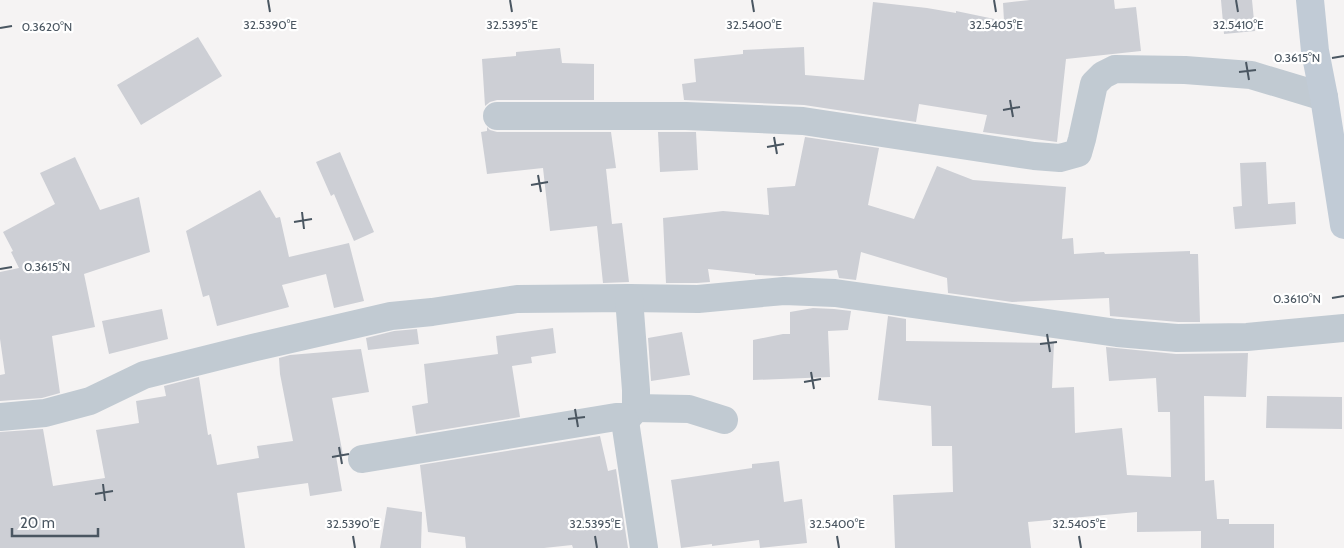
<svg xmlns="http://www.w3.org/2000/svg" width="1344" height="548" font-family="Cabin,sans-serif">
<rect width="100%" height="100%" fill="#f5f3f3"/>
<g fill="#cdcfd5">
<path d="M1030 0H1114L1115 9 1136 7 1141 51 1066 59 1057 142 983 132 987 115 919 104 916 122 804 105 684 100 682 84 696 82 694 59 743 54V50L804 47 805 75 864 80 873 2 927 8 956 13V11L1004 21 1003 3Z"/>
<path d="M1221 0H1252L1255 31 1224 34Z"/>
<path d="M198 37 222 76 141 125 117 85Z"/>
<path d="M560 48 562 63 594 64V100H497L490 102 485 106 482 59 516 56V52Z"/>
<path d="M487 127 490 130 497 132H611L616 168 606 169 612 224 622 223 629 282 603 283 597 226 550 231 543 168 487 174 481 132 487 131Z"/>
<path d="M658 132H696L698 170 660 172Z"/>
<path d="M805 137 879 148 868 205 914 219 937 166 973 180 1066 187 1062 239 1073 238 1074 254 1104 252 1105 254 1190 251V254H1198L1200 322H1178L1110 316 1109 298 1012 302 948 293 947 278 861 252 856 280 839 278 837 270 781 276 755 275V274L708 269 710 282 697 283H666L663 218 723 211 769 215 767 188 795 186Z"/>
<path d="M340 152 374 232 354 241 334 194 331 196 316 162Z"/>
<path d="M75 157 100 210 139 197 150 252 84 274 95 327 52 336 60 393 42 398 0 401V375L5 374 0 339V272L19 268 11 252 13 251 3 232 55 204 40 173Z"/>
<path d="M1266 162 1268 204 1295 202 1296 224 1235 229 1233 207 1242 206 1240 163Z"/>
<path d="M260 190 276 218 280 217 289 257 349 243 364 301 334 308 326 274 282 285 289 307 217 326 209 295 203 297 186 231Z"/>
<path d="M813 308 834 309 851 311 848 330 828 331 830 377 753 380V340L783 334H790V312Z"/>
<path d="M162 309 168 339 109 354 102 321Z"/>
<path d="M888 316 906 319V341L1054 343 1052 388 1074 387 1075 433 1122 428 1127 475 1171 477 1170 412H1158L1156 378 1109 381 1106 347 1176 354 1248 353 1246 397 1204 396 1205 481 1214 480 1217 519H1229V524H1274V548H1201V531L1137 532V512L1028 522 1031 548H895L893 495 953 492 952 446H932L931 406 878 400Z"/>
<path d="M553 328 556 353 531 357 532 363 512 366 520 417 416 434 412 406 428 403 424 364 498 354 496 336Z"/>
<path d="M417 329 419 344 368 350 366 338 394 331Z"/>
<path d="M682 332 690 375 651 381 648 338Z"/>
<path d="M361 349 369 392 332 398 343 455 336 456 342 491 310 496 308 483 237 493 245 548H0V432L43 429 53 486 105 478 96 430 139 423 136 401 166 396 164 386 199 377 208 435 211 434 217 465 259 458 257 446 293 441 280 374 279 358 290 355Z"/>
<path d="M1267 396 1342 397V429L1266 428Z"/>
<path d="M600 436 608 471 616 469 628 548H573L572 545 544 548H466L465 537 428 532 420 465Z"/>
<path d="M779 461 784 502 802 499 807 543 760 548 759 540 712 546V544L681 548 671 480 752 468V464Z"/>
<path d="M387 507 422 512 421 548H380Z"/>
</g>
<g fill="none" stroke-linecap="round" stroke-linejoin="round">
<g stroke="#c1cad2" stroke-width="28">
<path d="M497 116H686L803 121 1034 156 1060 158 1078 153 1082 139 1094 84 1103 75 1115 69 1185 70 1251 75 1324 97"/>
<path d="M636 408 689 409 724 420"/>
<path d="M0 417 45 413 90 401 144 375 252 348 391 316 432 312 517 299 629 298 698 299 784 291 835 293 1117 333 1177 338 1247 337 1344 328"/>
<path d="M625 421 636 408V390L629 298"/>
<path d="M362 459 616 417H621L625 421 644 548"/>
</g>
<path stroke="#c1cbd6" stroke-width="28" d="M1310 0 1315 51 1324 97 1344 225"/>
</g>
<path fill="none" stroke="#4a5661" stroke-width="2" d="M268 0 270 12M510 0 512 12M752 0 754 12M994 0 996 12M1236 0 1238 12M0 28 12 26M1332 58 1344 56M1246 62 1249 80M1239 72 1256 70M1010 100 1013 117M1003 110 1020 107M774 137 777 154M767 147 784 144M538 175 541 192M531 185 548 182M302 212 304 229M294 222 312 219M0 269 12 267M1332 298 1344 296M1047 334 1050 352M1040 344 1057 342M811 372 814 389M804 382 821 379M575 409 578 427M568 419 585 417M339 447 342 464M332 457 349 454M103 484 105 501M95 494 113 491M353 536 355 548M595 536 597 548M837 536 839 548M1079 536 1081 548"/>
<g font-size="12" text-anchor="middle" fill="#4a5661" stroke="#fff" stroke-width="4.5" stroke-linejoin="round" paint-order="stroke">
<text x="270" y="29">32.5390°E</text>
<text x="512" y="29">32.5395°E</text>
<text x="754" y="29">32.5400°E</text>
<text x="996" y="29">32.5405°E</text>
<text x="1238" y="29">32.5410°E</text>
<text x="47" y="31">0.3620°N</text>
<text x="1297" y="62">0.3615°N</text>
<text x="47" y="271">0.3615°N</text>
<text x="1297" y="303">0.3610°N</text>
<text x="353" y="528">32.5390°E</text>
<text x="595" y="528">32.5395°E</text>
<text x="837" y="528">32.5400°E</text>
<text x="1079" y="528">32.5405°E</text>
</g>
<path d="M12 528v8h86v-8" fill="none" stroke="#4a5661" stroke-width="2.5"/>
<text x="20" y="528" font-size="15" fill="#4a5661" stroke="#ffffff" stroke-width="4" paint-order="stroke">20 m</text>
</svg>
